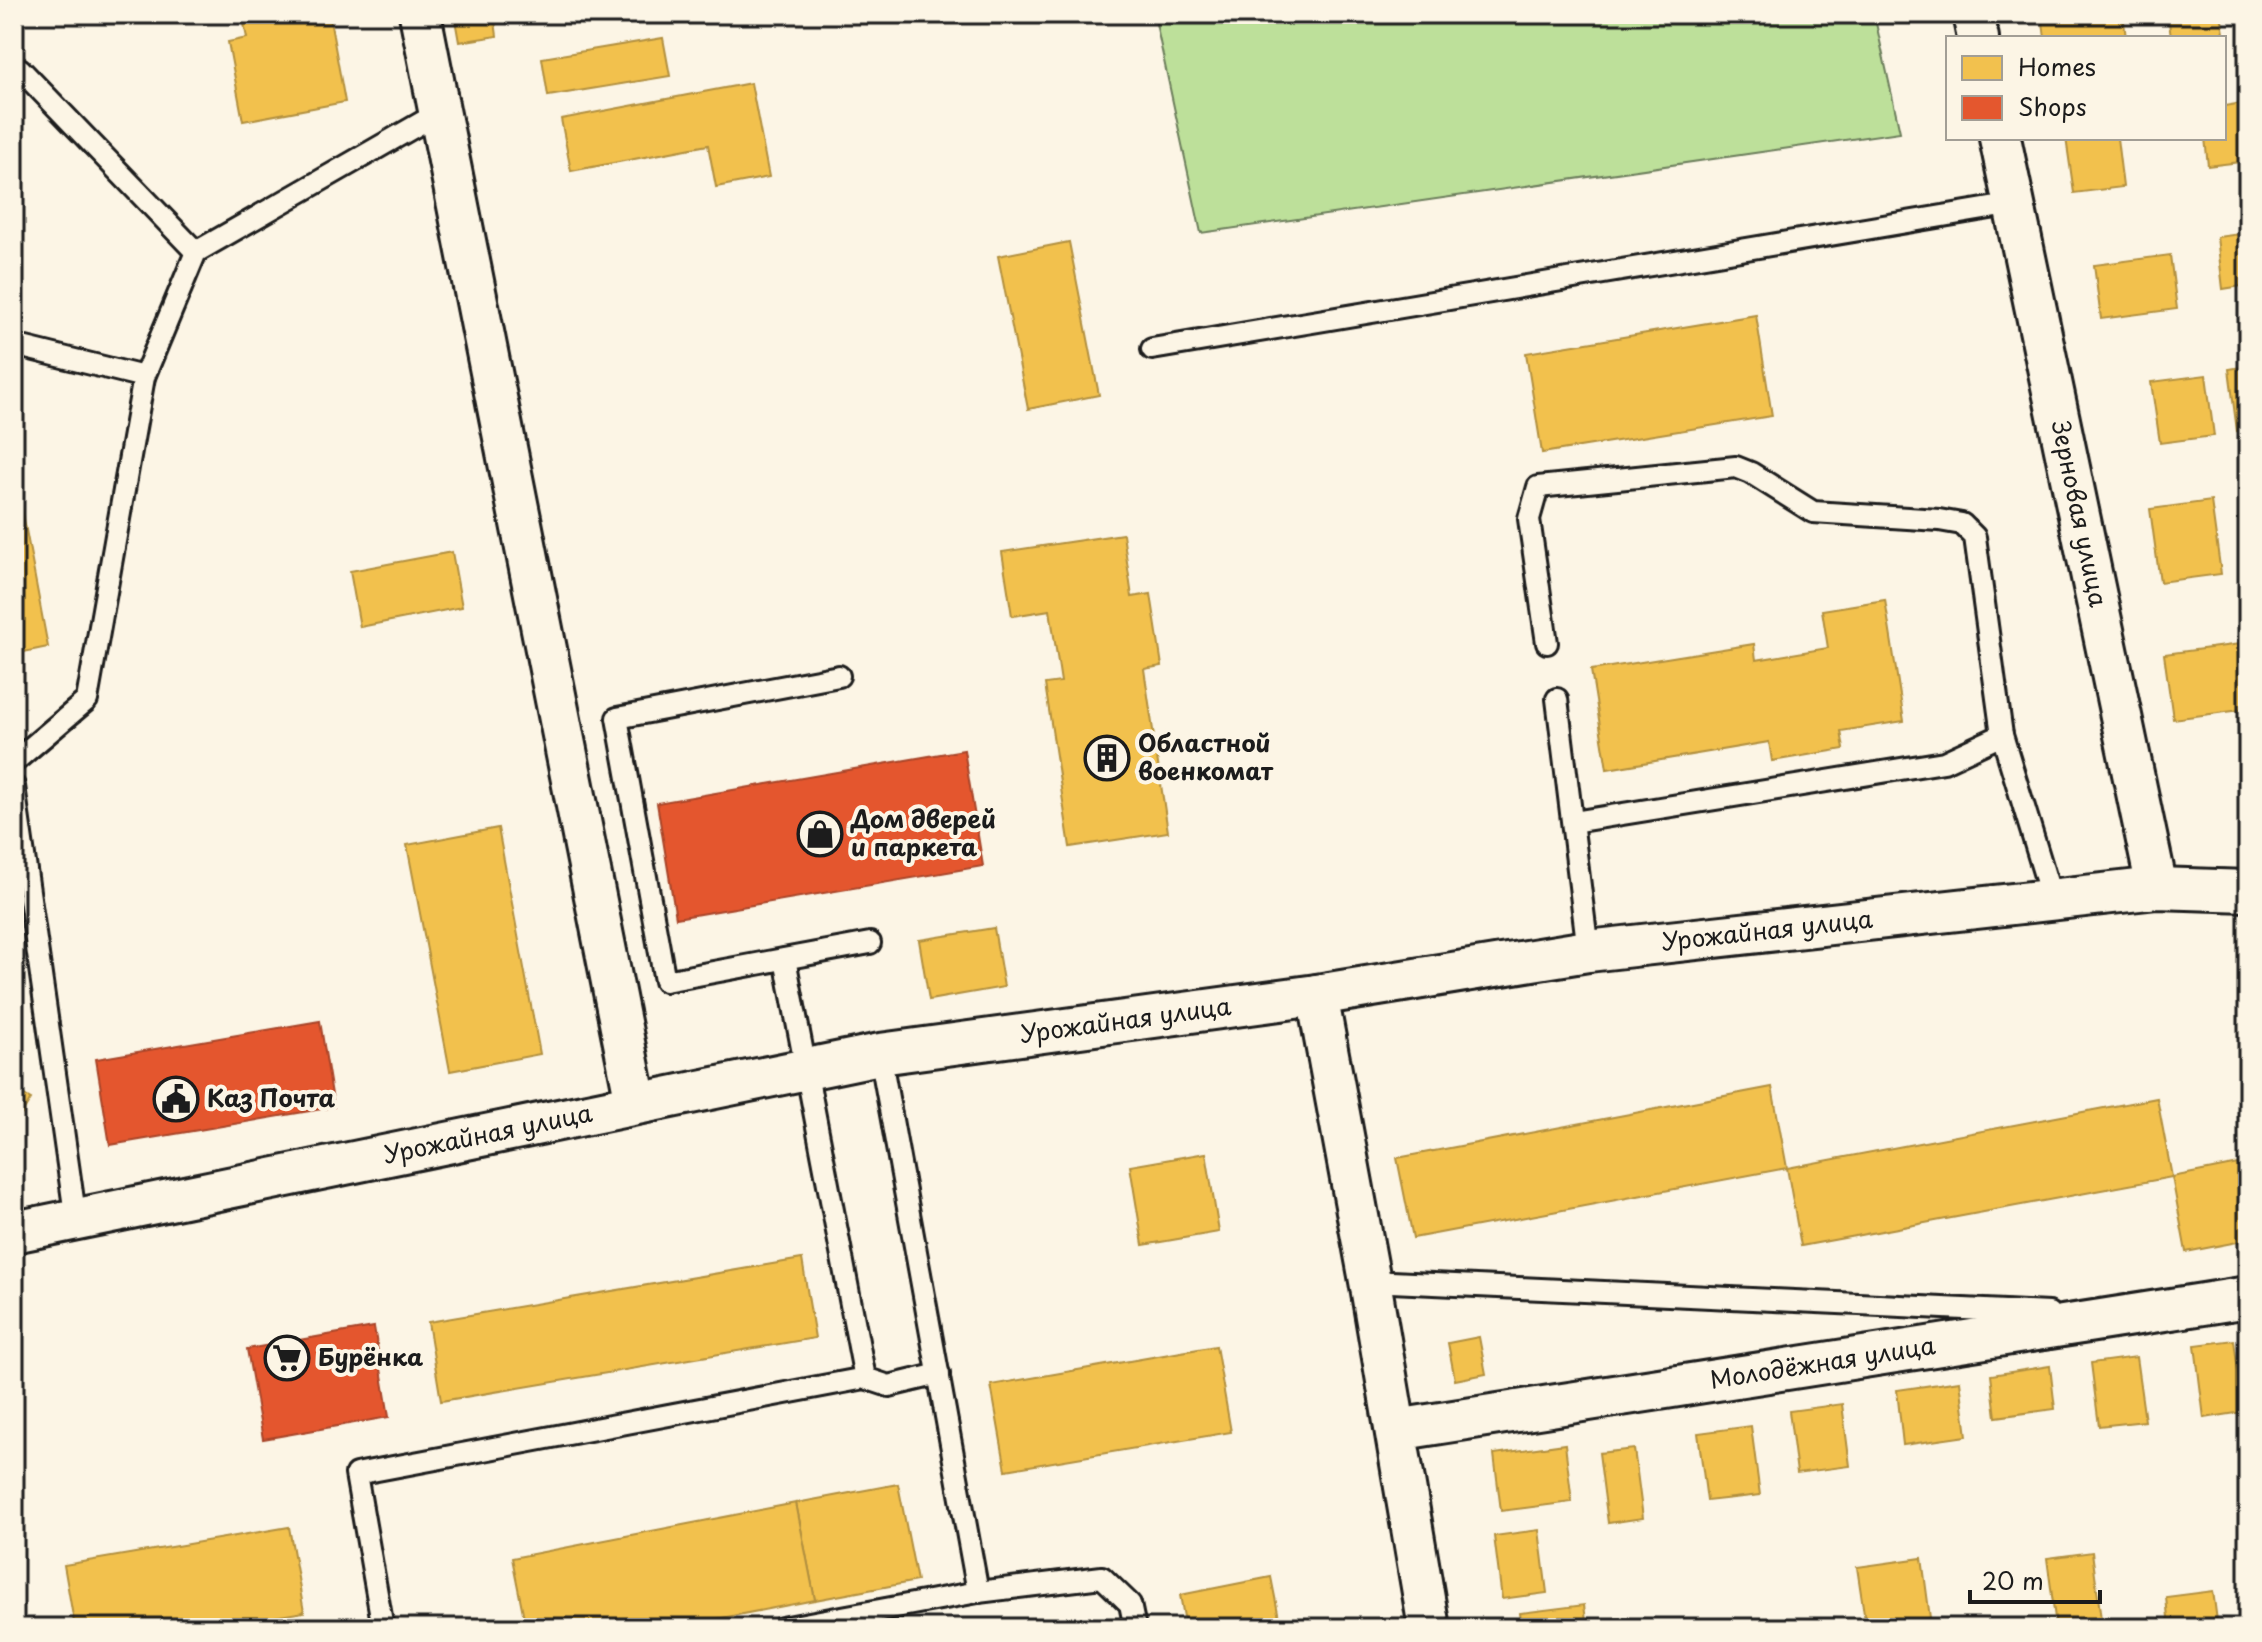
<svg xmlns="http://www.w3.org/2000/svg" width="2262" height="1642" font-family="'Playpen Sans',sans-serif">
<rect width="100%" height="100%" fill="#fcf5e5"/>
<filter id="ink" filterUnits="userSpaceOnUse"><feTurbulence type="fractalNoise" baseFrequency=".0125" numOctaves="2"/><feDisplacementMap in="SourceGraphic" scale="16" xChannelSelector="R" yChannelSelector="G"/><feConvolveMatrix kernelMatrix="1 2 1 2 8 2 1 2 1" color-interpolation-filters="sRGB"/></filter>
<g filter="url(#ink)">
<path fill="#bde09a" stroke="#6c7e5b" stroke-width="2" d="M1154 14H1874L1900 132 1201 233Z"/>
<g fill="#f2c14e" stroke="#b2903f" stroke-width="2">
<path d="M242 14H329L345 102 243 121 228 42 247 38Z"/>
<path d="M454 14H494L497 36 459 42Z"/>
<path d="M2042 14H2123L2126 38H2045Z"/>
<path d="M2168 14H2221L2224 33 2171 38Z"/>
<path d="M663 38 670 76 548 96 542 58Z"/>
<path d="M751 83 769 177 716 187 708 145 571 171 561 119Z"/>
<path d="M2248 102V161L2208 166 2205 138H2224V106Z"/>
<path d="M2066 138H2117L2123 187 2074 193Z"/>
<path d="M2248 233V285L2223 289 2217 237Z"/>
<path d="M1069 242 1099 395 1028 409 998 256Z"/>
<path d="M2170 255 2177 309 2101 319 2094 265Z"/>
<path d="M1756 315 1772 416 1542 453 1526 353Z"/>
<path d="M2248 366V429L2237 431 2229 369Z"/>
<path d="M2206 375 2214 436 2160 443 2151 382Z"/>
<path d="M14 466 48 647 14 654Z"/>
<path d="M2211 501 2221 574 2160 582 2150 509Z"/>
<path d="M1123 534 1132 597 1151 594 1162 666 1144 669 1168 832 1070 847 1045 684 1061 682 1050 610 1012 616 1002 552Z"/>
<path d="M452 552 462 607 360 627 350 571Z"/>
<path d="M1885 600 1904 721 1841 731 1844 749 1772 761 1769 742 1607 769 1591 670 1754 644 1756 660 1828 648 1822 610Z"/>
<path d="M2248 643V709L2173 719 2164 654Z"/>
<path d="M498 828 540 1054 450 1071 407 845Z"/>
<path d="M994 928 1004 987 929 1000 919 940Z"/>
<path d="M1772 1087 1787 1168 1413 1238 1397 1158Z"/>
<path d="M14 1089 31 1099 14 1127Z"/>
<path d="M2157 1098 2172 1177 1801 1246 1787 1168Z"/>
<path d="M1206 1153 1219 1232 1143 1245 1130 1166Z"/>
<path d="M2248 1162V1240L2186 1252 2172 1177Z"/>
<path d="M802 1259 815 1338 441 1401 428 1322Z"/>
<path d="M1479 1337 1486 1374 1455 1380 1448 1343Z"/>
<path d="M2234 1340 2243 1412 2204 1418 2195 1345Z"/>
<path d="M1216 1346 1231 1432 1006 1470 991 1385Z"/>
<path d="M2136 1357 2145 1421 2099 1426 2091 1363Z"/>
<path d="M2050 1366 2055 1409 1996 1417 1991 1375Z"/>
<path d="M1960 1381 1967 1436 1903 1445 1897 1390Z"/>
<path d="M1842 1404 1850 1466 1797 1473 1789 1411Z"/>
<path d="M1751 1426 1760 1495 1707 1501 1698 1433Z"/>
<path d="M1565 1444 1572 1502 1501 1511 1494 1454Z"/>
<path d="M1634 1449 1643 1518 1608 1523 1599 1453Z"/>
<path d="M898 1484 917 1581 815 1600 796 1503Z"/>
<path d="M796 1503 815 1600 670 1628H526L512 1558Z"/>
<path d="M289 1527 304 1612 208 1628H75L64 1565Z"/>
<path d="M1539 1530 1547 1593 1502 1599 1494 1536Z"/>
<path d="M2092 1552 2101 1619 2056 1626 2047 1558Z"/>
<path d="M1922 1558 1930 1618 1866 1627 1857 1567Z"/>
<path d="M1271 1577 1281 1628H1186L1180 1595Z"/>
<path d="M2213 1591 2218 1628H2169L2166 1597Z"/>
<path d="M1584 1605 1587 1628H1522L1520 1613Z"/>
</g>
<g fill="#e4572e" stroke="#a84529" stroke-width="2">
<path d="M964 750 983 866 676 918 657 803Z"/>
<path d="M320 1021 334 1107 110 1145 96 1059Z"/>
<path d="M374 1327 389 1417 263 1439 247 1349Z"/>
</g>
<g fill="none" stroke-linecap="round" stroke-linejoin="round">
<g stroke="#1c1c1c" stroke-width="26">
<g id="service">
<path d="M20 69 196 252"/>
<path d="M14 345 144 377"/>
<path d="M1152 349 2014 204"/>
<path d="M1547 643 1529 519 1538 487 1736 467 1751 473 1813 512 1939 520 1962 524 1975 537 2002 735"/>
<path d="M839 676 617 718 665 981 870 943"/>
<path d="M1557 699 1588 951"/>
<path d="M14 762 87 700 144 377 196 252 440 112"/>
<path d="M14 786 76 1221"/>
<path d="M1573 822 1944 762 2002 735 2052 899"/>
<path d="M1370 1281 2049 1313"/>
<path d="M865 1378 889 1386 939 1374"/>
<path d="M978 1592 1102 1577 1130 1604 1135 1628"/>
<path d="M383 1628 356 1474 865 1378 785 959"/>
<path d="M782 1628 978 1592 880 1054"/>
</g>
</g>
<g stroke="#1c1c1c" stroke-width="46">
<g id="minor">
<path d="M420 14 636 1103"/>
<path d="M1973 14 1978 38"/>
<path id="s1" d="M2000 138 2157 888"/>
<path d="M1317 995 1370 1281 1429 1628"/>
<path id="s2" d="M14 1232 880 1054 1317 995 1588 951 2157 888 2248 891"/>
<path id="s3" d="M1396 1430 2248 1297"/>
</g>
</g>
<use href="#service" stroke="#fcf5e5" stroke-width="20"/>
<use href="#minor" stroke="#fcf5e5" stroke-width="40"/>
</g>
</g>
<defs>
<g id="building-ring" transform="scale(2.3)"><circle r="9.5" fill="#fcf5e5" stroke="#1c1c1c" stroke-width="1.5"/><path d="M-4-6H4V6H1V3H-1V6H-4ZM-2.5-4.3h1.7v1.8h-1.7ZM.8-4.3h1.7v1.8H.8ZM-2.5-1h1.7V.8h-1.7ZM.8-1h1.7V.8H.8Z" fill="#1c1c1c"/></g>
<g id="shop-ring" transform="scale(2.3)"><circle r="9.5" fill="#fcf5e5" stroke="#1c1c1c" stroke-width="1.5"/><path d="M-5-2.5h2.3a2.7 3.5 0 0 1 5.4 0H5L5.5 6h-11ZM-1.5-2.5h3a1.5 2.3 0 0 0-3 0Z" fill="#1c1c1c"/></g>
<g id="civic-ring" transform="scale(2.3)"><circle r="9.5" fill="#fcf5e5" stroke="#1c1c1c" stroke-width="1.5"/><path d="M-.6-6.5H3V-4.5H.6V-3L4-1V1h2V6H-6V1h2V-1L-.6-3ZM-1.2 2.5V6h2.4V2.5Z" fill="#1c1c1c"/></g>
<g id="supermarket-ring" transform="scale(2.3)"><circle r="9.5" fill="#fcf5e5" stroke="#1c1c1c" stroke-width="1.5"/><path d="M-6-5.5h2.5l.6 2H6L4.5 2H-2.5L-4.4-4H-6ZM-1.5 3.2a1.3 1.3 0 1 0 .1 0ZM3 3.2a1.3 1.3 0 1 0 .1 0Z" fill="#1c1c1c"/></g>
</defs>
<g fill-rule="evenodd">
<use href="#building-ring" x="1107" y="758"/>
<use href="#shop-ring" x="820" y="834"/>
<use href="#civic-ring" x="176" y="1099"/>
<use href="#supermarket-ring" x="287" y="1358"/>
</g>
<g text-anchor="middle" stroke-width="8" stroke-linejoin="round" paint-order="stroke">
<g font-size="24" fill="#1c1c1c" stroke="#fcf5e5">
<text dy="8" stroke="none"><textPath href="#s1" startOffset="384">Зерновая улица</textPath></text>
<text dy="8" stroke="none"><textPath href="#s2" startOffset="1780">Урожайная улица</textPath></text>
<text dy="8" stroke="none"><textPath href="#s2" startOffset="1132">Урожайная улица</textPath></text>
<text dy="8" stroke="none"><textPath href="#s2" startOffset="484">Урожайная улица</textPath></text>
<text dy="8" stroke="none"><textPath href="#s3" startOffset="432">Молодёжная улица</textPath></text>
</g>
<g font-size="24" font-weight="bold" fill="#1c1c1c" stroke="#fcf5e5" text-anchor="start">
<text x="1138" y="752">Областной<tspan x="1138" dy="28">военкомат</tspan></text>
<text x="851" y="828">Дом дверей<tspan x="851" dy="28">и паркета</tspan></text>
<text x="207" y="1107">Каз Почта</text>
<text x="318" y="1366">Бурёнка</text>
</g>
</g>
<rect width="2262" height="1642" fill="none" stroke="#fcf5e5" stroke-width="48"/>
<rect x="24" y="24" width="2214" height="1594" fill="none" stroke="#1c1c1c" stroke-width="3" filter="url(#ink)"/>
<rect x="1946" y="36" width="280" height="104" fill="#fcf5e5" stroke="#a29e95" stroke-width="2"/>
<rect x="1962" y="56" width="40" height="24" fill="#f2c14e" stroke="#a29e95" stroke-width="2"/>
<text x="2018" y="76" font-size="24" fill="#1c1c1c">Homes</text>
<rect x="1962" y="96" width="40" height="24" fill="#e4572e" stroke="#a29e95" stroke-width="2"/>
<text x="2018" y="116" font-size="24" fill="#1c1c1c">Shops</text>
<path d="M1970 1590v12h130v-12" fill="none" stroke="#1c1c1c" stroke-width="4"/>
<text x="1982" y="1590" font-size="24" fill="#1c1c1c" stroke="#fcf5e5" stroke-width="6" paint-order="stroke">20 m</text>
</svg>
